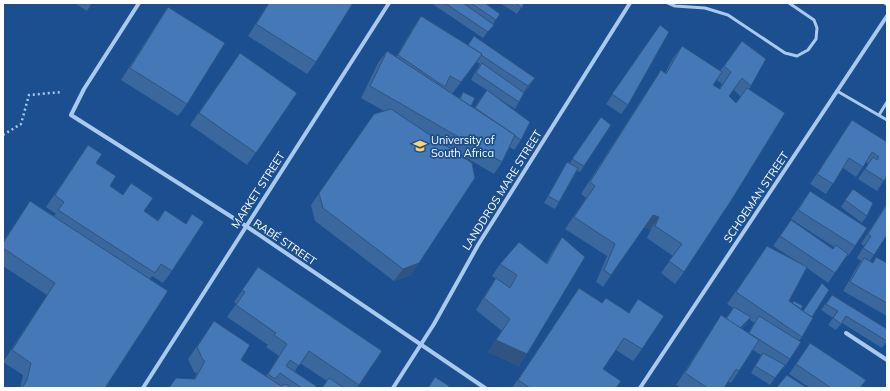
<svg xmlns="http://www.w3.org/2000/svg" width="890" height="391" font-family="Mulish,sans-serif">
<rect width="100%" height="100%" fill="#1b4f8f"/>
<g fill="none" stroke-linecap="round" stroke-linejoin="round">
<path stroke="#a9c9ee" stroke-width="2.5" stroke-dasharray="2 3" stroke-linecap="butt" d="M3 135 21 124 29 95 62 92"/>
<g stroke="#a9c9ee" stroke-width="3">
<path d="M668 3 675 6 705 8 728 15 785 53 797 56 808 50 816 39 817 28 814 20 789 3"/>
<path d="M837 91 887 120"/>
<path d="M879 115 887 102"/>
</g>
<g stroke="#a9c9ee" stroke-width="4">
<path d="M139 3 84 89 71 115 246 226 485 388"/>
<path d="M885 3 887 4"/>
<path d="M846 333 887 360"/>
<path d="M143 388 389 3"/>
<path d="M393 388 434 324 478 245 630 3"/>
<path d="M640 388 887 16"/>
</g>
</g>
<g fill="#3a679d" fill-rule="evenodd">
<path d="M75 3H92L87 11Z"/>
<path d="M269 3H353L316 62 307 74 248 36Z"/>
<path d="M431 3H485L500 14 483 38Z"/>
<path d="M500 3H524L517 14Z"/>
<path d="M168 7 187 104 178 116 121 80 160 19Z"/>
<path d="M421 16 468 45 474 36 531 85 523 93 519 102 515 109 491 93 521 140 514 150 510 147 502 162 494 174 453 150 411 275 394 281 315 221 311 205 374 114 384 111 361 98 378 63 387 51 396 57 413 28ZM477 62 480 64 477 69 471 80 487 90 474 108 471 106 463 92 459 98 452 94Z"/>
<path d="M660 25 628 105 621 114 606 104Z"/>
<path d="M742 41 751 86 749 89 684 272 675 284 661 273 673 256 647 238 651 229 644 227 603 287 596 282 607 256 565 229 586 198 581 194 653 82 661 70 665 73 673 58 682 46 720 71ZM717 80 722 84 719 89 713 85ZM734 90 741 97 736 103 729 96Z"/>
<path d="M240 53 297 93 247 165 190 125Z"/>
<path d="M601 117 584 166 580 172 577 171 559 202 555 209 544 203 563 169 567 162 570 163Z"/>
<path d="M852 120 886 154 887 176 877 191 858 179 868 164 866 162 856 177 843 168 826 194 810 184Z"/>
<path d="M88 145 96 163 110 186 123 195 131 183 144 211 158 220 165 210 172 271 163 283 152 276 150 279 105 388H20L23 375 3 362 47 295 3 266V242L30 201 54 216 56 214 46 207Z"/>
<path d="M853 189 867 216 862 223 841 207Z"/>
<path d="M810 191 855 246 848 256 847 255 828 283 807 268 789 301 812 317 802 337 799 341 790 359 783 369 782 368 770 385 751 373 761 355 753 350 731 383 728 381 724 388H681L676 385 721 315 726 318 733 308 727 304 767 246 798 262 773 246 791 220 833 249 834 247 791 219ZM749 319 754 323 748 333 742 329 746 324Z"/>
<path d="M887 203V235L870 261 873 263 876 257 887 263V316L843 291 857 267 861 261 857 258 864 246 861 244Z"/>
<path d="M562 237 519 366 488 352 502 331 476 310 488 290 496 279 492 276 500 264 546 263 554 249Z"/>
<path d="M258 267 382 351 357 388H322L327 381 300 363 295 371 314 388H169L176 378 194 379 197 373 194 372 188 359 214 321 241 360 266 376 279 356 266 347 268 345 227 317 236 304 234 302Z"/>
<path d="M579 288 602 303 629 313 638 299 642 349 633 361 616 350 603 369 616 388H512Z"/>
<path d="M832 295 887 341 882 348 842 323 836 330 828 325 833 318 821 310Z"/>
<path d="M810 343 860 388H810L789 374Z"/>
</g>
<g fill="#305480">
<path d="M482 54 474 66 452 94Z"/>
<path d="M535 78 531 85 523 93 528 86Z"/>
<path d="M653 215 659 217 651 229 644 227Z"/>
<path d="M419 263 411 275 394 281 403 269Z"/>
<path d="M751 317 746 324 735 335 740 328Z"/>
<path d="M496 340 527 354 519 366 488 352Z"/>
</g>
<g fill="#4478b7" stroke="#305480">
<path d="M269 3H353L316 62 256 24Z"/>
<path d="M445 3H463L494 25 488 32Z"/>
<path d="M471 3H485L500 14 496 20Z"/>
<path d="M515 3H524L522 8Z"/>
<path d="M168 7 225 43 187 104 130 68Z"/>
<path d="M421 16 482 54 461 82 450 76 445 87 398 55Z"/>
<path d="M660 25 669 32 628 105 612 94Z"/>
<path d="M474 36 535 78 528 86 481 55 482 54 468 45Z"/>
<path d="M742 41 766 59 751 86 742 78 729 96 736 103 747 88 785 113 734 196 684 272 669 261 682 244 655 226 659 217 653 215 611 275 604 270 615 244 574 217 595 186 590 182 661 70 666 74 682 46 722 72 713 85 720 89 731 72 724 66Z"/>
<path d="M387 51 515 135 502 162 370 86Z"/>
<path d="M240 53 297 93 256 153 199 113Z"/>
<path d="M482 63 524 93 519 102 476 73Z"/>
<path d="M487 90 530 122 521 140 515 136V135L475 108Z"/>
<path d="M463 92 475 98 471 106 460 99Z"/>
<path d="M391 109 472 163 475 178 419 263 403 269 323 208 319 193 374 114Z"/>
<path d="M601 117 611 125 584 166 572 159Z"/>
<path d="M852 120 887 142V153L886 154H887V176L884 181 865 169 873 157 877 160 879 157 872 152 863 167 849 158 833 184 817 174Z"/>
<path d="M88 145 102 154 96 163 116 176 110 186 123 195 131 183 153 198 144 211 158 221 165 210 186 224 192 214 204 222 172 271 161 264 155 273 58 210 64 202 55 195Z"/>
<path d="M567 162 578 168 559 202 548 196Z"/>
<path d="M853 189 873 203 867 216 845 200Z"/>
<path d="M810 191 867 228 855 246 798 210Z"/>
<path d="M30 201 168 291 105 388H22L27 380 31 363 12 350 55 283 3 248V243Z"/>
<path d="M887 204V235L874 255 863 248 871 236 868 234Z"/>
<path d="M791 220 833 249 836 245 848 254 835 273 780 236Z"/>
<path d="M562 237 585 257 527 354 496 340 510 319 484 298 496 278 510 288 517 275 500 264 519 242 547 264Z"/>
<path d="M767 246 807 267 789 301 813 318 802 337 736 292Z"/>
<path d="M876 257 887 263V303L850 282 864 258 873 263Z"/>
<path d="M258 267 382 351 359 385 309 351 299 366 290 360 286 366 316 386 314 388H302L280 373 275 379 268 374 287 344 274 335 276 333 236 305 245 292 242 290Z"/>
<path d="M822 283 829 290 812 317 803 311Z"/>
<path d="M579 288 602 303 606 298 629 313 638 299 664 316 642 349 624 338 603 369 621 381 616 388H530L518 380Z"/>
<path d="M832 295 887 329V341L846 316 841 324 833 318 838 311 826 304Z"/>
<path d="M794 301 803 306 801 309 792 303Z"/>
<path d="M734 307 751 317 740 328 726 319Z"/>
<path d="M721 315 759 340 739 371 736 369 724 388H708L685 373Z"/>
<path d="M759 316 801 342 790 359 749 333Z"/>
<path d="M214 321 250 345 241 360 281 386 286 384 291 388H169L176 378 195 379 205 361 203 360 197 347Z"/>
<path d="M810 343 866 380 860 388H831L796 364Z"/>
<path d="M763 353 785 365 775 378 755 366Z"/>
<path d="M787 375 807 388H776Z"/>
<path d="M435 377 449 386 448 388H428Z"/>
<path d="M329 378 344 388H322Z"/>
</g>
<defs>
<g id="university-bare" transform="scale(1.08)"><path d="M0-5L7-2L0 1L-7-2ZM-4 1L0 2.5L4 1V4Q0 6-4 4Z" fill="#ffd166" stroke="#1b4f8f" stroke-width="2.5" paint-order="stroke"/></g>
</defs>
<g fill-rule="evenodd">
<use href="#university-bare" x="420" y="146"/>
</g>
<g text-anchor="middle" stroke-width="3.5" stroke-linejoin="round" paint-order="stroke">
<g font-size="11" fill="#fff" stroke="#1b4f8f" text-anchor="start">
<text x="431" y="144">University of<tspan x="431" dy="13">South Africa</tspan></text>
</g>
<g font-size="11" fill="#fff" stroke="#1b4f8f">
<text transform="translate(258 190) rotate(-57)" y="4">MARKET STREET</text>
<text transform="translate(502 190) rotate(-58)" y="4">LANDDROS MARE STREET</text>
<text transform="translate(756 197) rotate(-56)" y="4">SCHOEMAN STREET</text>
<text transform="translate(285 242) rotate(34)" y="4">RABÉ STREET</text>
</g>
</g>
<rect width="890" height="391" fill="none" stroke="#ffffff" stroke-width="8"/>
</svg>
